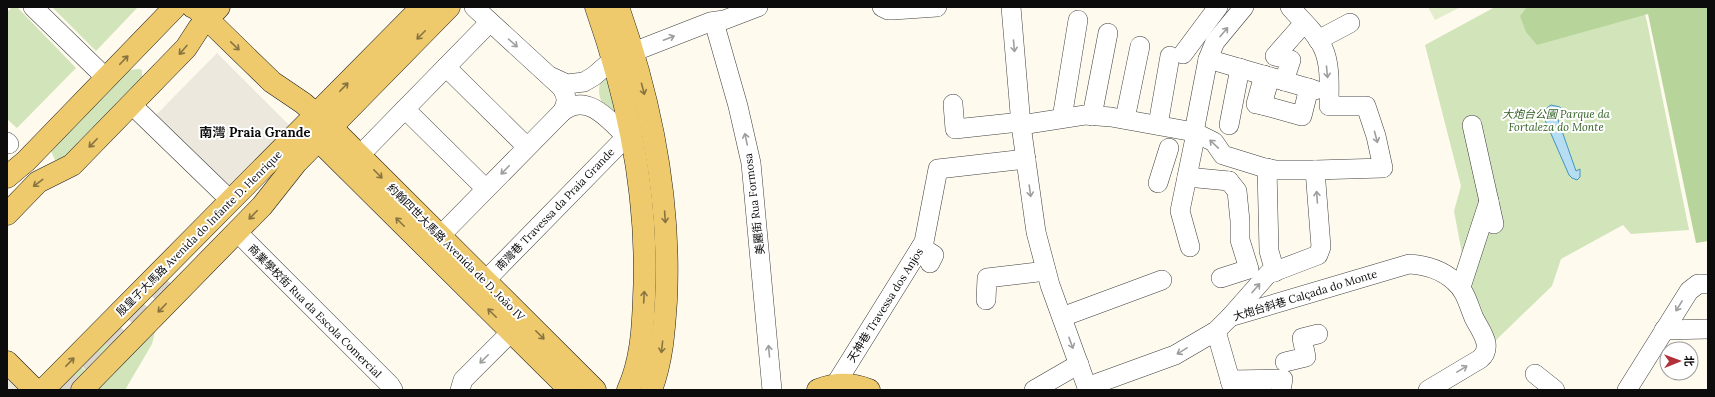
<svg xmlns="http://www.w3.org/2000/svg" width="1715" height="397" font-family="Lora,'Noto Sans SC',serif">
<rect width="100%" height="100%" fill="#fefaed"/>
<g fill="#d2e5ba">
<path d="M12 7H17L76 68 17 128 7 119V12Z"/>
<path d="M52 7H138L96 51Z"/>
<path d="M1495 7H1643L1647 22 1689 230 1631 234 1623 225 1561 259 1552 286 1494 342 1467 280 1454 211 1461 186 1425 45Z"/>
<path d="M139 69 142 70V77L63 158 55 160 51 151 56 145 129 70Z"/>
<path d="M608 69 624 129C605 109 588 95 608 69Z"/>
<path d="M156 328 152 344 125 390H95Z"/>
<path d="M106 339H112L115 342 97 369 86 357Z"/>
<path d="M78 363 89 375 73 390H53Z"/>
</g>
<path fill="#b7d59a" d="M1527 7H1708V241L1696 243 1648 14 1537 45 1526 32 1520 16Z"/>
<path fill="#e2edcb" d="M1428 7H1461L1435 20Z"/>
<g fill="#ede8dd">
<path d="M217 53 293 129 221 201 143 120 152 110 156 115Z"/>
<path d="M7 381H13L23 390H7Z"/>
</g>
<path fill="#b6ddf1" stroke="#4394c2" d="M1551 105 1560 107 1562 112 1556 114 1576 171 1580 169V177L1577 180 1572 178 1569 175 1545 120C1544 113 1544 109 1551 105Z"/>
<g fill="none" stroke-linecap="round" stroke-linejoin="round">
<path stroke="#dad6cb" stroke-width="22" stroke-dasharray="22 11" stroke-linecap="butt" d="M59 390 171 278"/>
<g stroke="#3f3f3f" stroke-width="20">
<g id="minor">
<path d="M33 7 106 78"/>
<path d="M882 7 888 10H893L937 7"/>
<path d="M1011 7 1021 125 1036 232 1050 285 1088 390"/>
<path d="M714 22 738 106 751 163 772 390"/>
<path d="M1318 40 1350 23"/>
<path d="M1183 54 1218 7"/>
<path d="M1208 59 1315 90"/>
<path d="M446 67 527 147"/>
<path d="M1264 75 1256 104 1262 105 1270 77"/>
<path d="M552 77 567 84 584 82 594 76 609 63 633 52 710 22 724 20 758 7"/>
<path d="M1284 81 1291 60 1275 56 1304 23"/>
<path d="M131 104 230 200"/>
<path d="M953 104 955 129 1021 122"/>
<path d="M1262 105 1302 116 1309 88"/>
<path d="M405 109 486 189"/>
<path d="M562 112C590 89 614 127 634 144"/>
<path d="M1092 116 1108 33"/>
<path d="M1062 118 1078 20"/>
<path d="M1125 119 1140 46"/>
<path d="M1021 125 1085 115 1111 117 1194 132 1214 142 1223 155 1265 168 1276 170H1315L1383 168 1376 136 1366 106H1329C1329 88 1331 65 1323 48 1316 32 1301 20 1290 7"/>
<path d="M1158 125 1170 56"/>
<path d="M1229 125 1240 68"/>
<path d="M1472 125 1494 224"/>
<path d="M1194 132 1208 59 1215 42 1244 7"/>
<path d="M7 142 9 144"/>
<path d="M359 156 490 22"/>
<path d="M1267 168 1269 251 1275 272"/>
<path d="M1187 177 1229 181"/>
<path d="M1158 183 1169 148"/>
<path d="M237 232 390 385 393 390"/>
<path d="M440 236 562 112C568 103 567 95 561 87L474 7"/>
<path d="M921 247 934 255 930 263"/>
<path d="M1190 247 1180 211 1196 133"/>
<path d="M1221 278 1249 269 1240 240V221L1237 191 1229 181"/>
<path d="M485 281 626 137"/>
<path d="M1461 287 1489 201"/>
<path d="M986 300 987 278 1046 271"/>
<path d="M1062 317 1162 280"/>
<path d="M1230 317 1409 264C1425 265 1442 270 1454 281 1466 291 1468 304 1474 318 1478 326 1484 334 1486 343 1487 350 1485 355 1480 359L1428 390"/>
<path d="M1664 330 1708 329"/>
<path d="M1216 331 1233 390"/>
<path d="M1285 362 1306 357 1302 338 1318 334"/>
<path d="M1535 374 1555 390"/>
<path d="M1230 380 1283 379 1281 390"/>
<path d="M835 385 924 242 938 169 1026 159"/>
<path d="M1087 387 1175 355 1216 331 1230 317 1268 274 1318 255 1321 247 1315 170"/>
<path d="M460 390 463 380 511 332"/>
<path d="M1034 390 1079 364"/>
<path d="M1627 390 1689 291 1698 284H1708"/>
</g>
</g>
<g stroke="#1d1d1d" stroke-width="23">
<g id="major">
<path d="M193 7 197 9 272 82 303 103 331 127 595 390"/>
<path d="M596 7C629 101 649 198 644 298 643 330 641 361 628 390"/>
<path d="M618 7C651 101 671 200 666 301 664 331 662 361 651 390"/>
<path d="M307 129 570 390"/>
<path d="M7 177 26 161 175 7"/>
<path d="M7 214 38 182 72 165 186 48 199 28 219 7"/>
<path d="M7 362 35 390"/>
<path d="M43 390 422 7"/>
<path d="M82 390 262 206 296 163 449 7"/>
<path d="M818 390C836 383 851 383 869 390"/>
</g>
</g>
<use href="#minor" stroke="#fff" stroke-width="19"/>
<use href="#major" stroke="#eeca6d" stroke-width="22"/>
</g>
<defs><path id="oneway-shaft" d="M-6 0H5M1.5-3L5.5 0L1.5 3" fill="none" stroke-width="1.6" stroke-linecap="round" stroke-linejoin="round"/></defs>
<g stroke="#9e9e9e">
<use href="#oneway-shaft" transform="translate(1224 32) rotate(-50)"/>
<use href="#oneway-shaft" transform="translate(669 38) rotate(-21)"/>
<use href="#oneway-shaft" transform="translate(513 43) rotate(42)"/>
<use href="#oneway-shaft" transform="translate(1014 46) rotate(85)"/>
<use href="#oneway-shaft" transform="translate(1327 72) rotate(85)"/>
<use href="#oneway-shaft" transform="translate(1376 137) rotate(75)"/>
<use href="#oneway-shaft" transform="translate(746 139) rotate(-102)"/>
<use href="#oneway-shaft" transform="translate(1214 144) rotate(-136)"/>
<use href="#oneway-shaft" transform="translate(505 170) rotate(134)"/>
<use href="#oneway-shaft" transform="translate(1030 191) rotate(82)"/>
<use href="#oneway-shaft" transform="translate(1317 197) rotate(-94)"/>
<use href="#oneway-shaft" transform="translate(1256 288) rotate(-49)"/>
<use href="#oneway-shaft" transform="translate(1679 306) rotate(122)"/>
<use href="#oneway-shaft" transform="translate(1071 343) rotate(70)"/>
<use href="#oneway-shaft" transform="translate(769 351) rotate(-95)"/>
<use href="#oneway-shaft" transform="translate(1182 351) rotate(149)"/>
<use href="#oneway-shaft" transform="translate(484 359) rotate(135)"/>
<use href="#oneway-shaft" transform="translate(1462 369) rotate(-31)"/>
</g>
<g stroke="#887441">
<use href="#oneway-shaft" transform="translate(421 35) rotate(135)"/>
<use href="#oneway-shaft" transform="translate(235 46) rotate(44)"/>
<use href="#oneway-shaft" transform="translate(183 50) rotate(131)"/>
<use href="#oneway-shaft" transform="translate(124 60) rotate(-46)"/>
<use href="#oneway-shaft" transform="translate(344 87) rotate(-46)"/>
<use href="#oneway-shaft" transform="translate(643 89) rotate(75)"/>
<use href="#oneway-shaft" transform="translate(93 143) rotate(134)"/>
<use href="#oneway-shaft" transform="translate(378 174) rotate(45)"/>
<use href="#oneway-shaft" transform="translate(38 183) rotate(143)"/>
<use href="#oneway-shaft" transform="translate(253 215) rotate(134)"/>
<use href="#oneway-shaft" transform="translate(665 217) rotate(86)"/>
<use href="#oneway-shaft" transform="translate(400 222) rotate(-135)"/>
<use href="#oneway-shaft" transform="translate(644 297) rotate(-87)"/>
<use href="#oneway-shaft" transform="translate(162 308) rotate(134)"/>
<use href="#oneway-shaft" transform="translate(492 313) rotate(-135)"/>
<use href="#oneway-shaft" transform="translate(540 335) rotate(45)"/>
<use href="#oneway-shaft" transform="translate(662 347) rotate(96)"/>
<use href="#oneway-shaft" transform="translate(70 362) rotate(-46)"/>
</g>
<g text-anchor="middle" stroke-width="4" stroke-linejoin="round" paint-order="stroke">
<g font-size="11" font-style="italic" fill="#315f22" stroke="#fff">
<text x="1556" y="118">大炮台公園 Parque da<tspan x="1556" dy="13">Fortaleza do Monte</tspan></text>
</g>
<g font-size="11" fill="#0c0c0c" stroke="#fff">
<text transform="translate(754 204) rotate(-97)" y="4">美麗街 Rua Formosa</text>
<text transform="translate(555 209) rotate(-46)" y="4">南灣巷 Travessa da Praia Grande</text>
<text transform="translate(199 233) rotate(-45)" y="4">殷皇子大馬路 Avenida do Infante D. Henrique</text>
<text transform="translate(456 252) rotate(45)" y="4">約翰四世大馬路 Avenida de D. João IV</text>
<text transform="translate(1305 295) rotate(-17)" y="4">大炮台斜巷 Calçada do Monte</text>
<text transform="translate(885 305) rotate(-58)" y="4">天神巷 Travessa dos Anjos</text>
<text transform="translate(315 311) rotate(45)" y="4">商業學校街 Rua da Escola Comercial</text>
</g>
<g font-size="13" font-weight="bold" fill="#0c0c0c" stroke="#fff">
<text x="255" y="137">南灣 Praia Grande</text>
</g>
</g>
<rect width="1715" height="397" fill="none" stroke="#0c0c0c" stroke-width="16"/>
<g transform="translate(1679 361) rotate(89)"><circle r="19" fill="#ffffff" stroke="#9e9e9e"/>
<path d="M0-3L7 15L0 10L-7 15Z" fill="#b1303a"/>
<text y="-6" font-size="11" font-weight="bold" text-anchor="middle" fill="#0c0c0c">北</text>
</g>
</svg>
